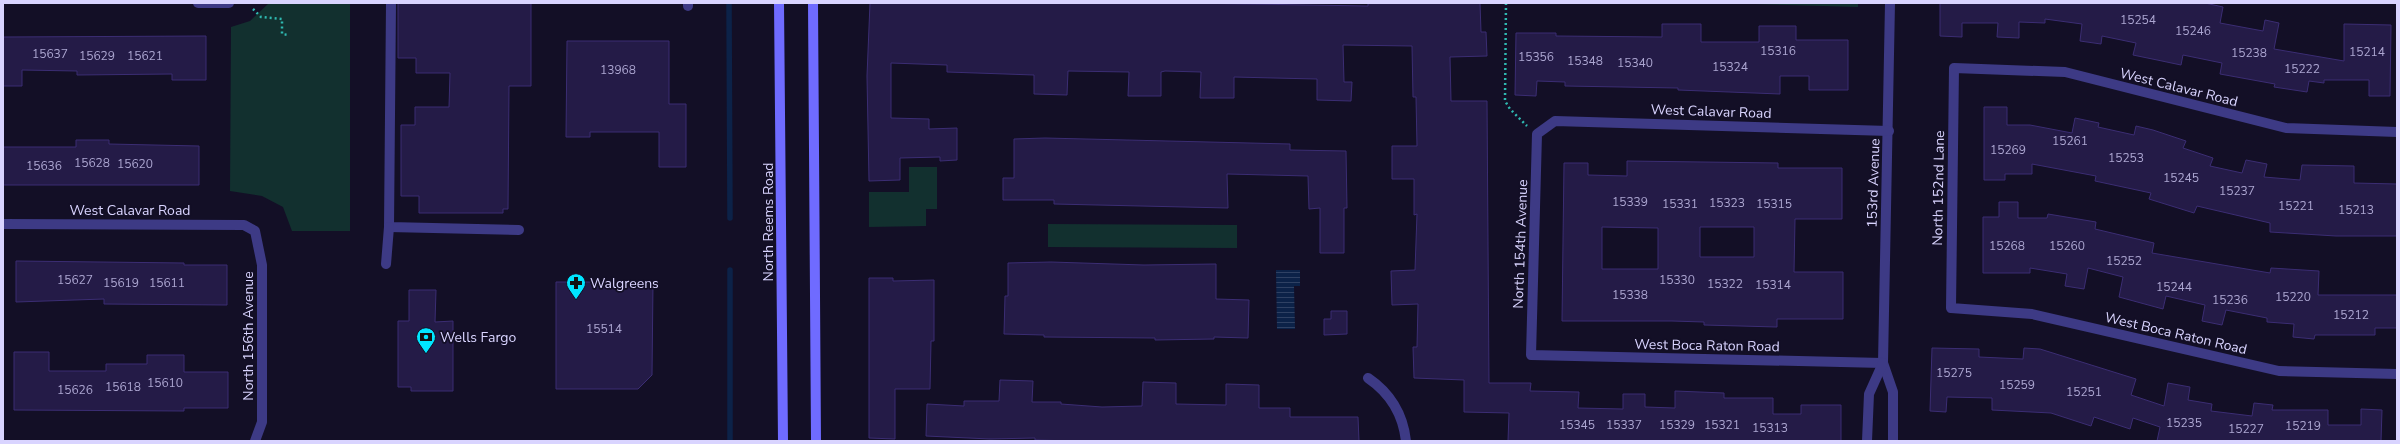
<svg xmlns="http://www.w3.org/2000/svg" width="2400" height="444" font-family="'Nunito Sans',sans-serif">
<defs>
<pattern id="water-rules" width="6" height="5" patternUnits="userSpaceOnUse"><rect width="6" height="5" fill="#0c2248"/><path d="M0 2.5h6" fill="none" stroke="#2f4163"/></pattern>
</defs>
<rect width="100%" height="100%" fill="#130f26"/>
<g fill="#12302f">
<path d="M269 3H350V231H292L283 207 262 196 230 191 231 27 250 21Z"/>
<path d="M1720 3H1858V7Z"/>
<path d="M909 167H937V209H926V226L869 227V192H909Z"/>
<path d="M1048 224 1237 225V248L1048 247Z"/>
</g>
<path fill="url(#water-rules)" d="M1276 270H1300V286H1294L1295 329H1277Z"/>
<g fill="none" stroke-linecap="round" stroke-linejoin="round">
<g stroke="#0c2248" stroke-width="5.5">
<path d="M729 3 730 218"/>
<path d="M730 270V441"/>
</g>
</g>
<g fill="#241b47" stroke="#3b2d73" fill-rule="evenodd">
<path d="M398 3H531V86H509L508 209H503V213H419V196H401V125H415V107H449L450 73H416V58H398Z"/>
<path d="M870 3H1187L1368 6V3H1480L1481 32H1486L1487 56 1450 57 1451 101H1487L1489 383H1531L1530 391 1579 392 1578 408 1623 409V394H1645V407L1675 408V391L1724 393V398H1773V414H1801V405H1841V441H1508L1509 413 1464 412V380L1414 378 1413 347H1417L1418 304 1392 305 1391 271 1415 270 1417 214 1414 215V179H1392V146H1417L1416 97H1413L1412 46 1343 45 1344 82H1352L1351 101 1317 100V79L1274 78 1234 77V98H1200L1201 72 1165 71 1161 72V96H1128L1129 72 1068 71 1067 95 1034 94V75L947 72V65L891 63V118L929 119V129L957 128V160L940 161V157L900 158V180L869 181 867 76Z"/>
<path d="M1940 3H2205L2223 7 2220 23 2263 31 2265 20 2279 23 2274 49 2344 61V24L2391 25 2390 96H2369V80H2324V83L2309 81 2307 92 2274 87 2275 84 2220 74 2222 63 2183 55 2181 65 2162 61 2133 55 2136 43 2102 36 2101 44 2080 41 2082 24 2045 19V23L2019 22V38L1997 37 1998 23H1962V37L1940 36Z"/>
<path d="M1662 24H1701V42H1759V26H1796V40H1848V90H1809V76H1780V94L1678 90V88L1565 86V82L1537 81 1536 96 1515 95 1516 33H1556V36L1662 37Z"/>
<path d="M206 36V80H172V74L77 75V71L22 70V86H3V37Z"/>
<path d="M567 41H669V104H686V167H659V132H590V137H566Z"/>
<path d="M1984 107H2007V125H2030L2072 133 2075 118 2099 123 2098 127 2134 135 2136 126 2153 130 2186 141 2183 148 2213 158 2210 166 2242 173 2246 160 2267 164 2264 177 2300 180 2302 165 2354 166V183L2397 184V236H2336L2270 232V223L2197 206 2194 213 2149 199 2151 193 2095 181 2096 176 2032 164V174H2005V180H1984Z"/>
<path d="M1045 138 1290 144V150L1346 151 1347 208H1344V253H1320V208L1309 209 1308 176 1227 174 1228 208 1054 204V200H1003V178H1014V139Z"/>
<path d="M76 140H109V144L199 146V185H3V147H76Z"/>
<path d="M1627 161 1778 163V168H1842V219H1795L1794 272H1843V319H1777V327L1704 325V322L1672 321H1562L1564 163H1588V175L1627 176ZM1602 227 1658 228V269H1602ZM1700 227H1754V257H1700Z"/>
<path d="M1999 202H2018V218H2047L2048 214 2096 222 2095 229 2154 243 2152 253 2270 273 2271 268 2319 271 2318 295H2397V328H2375V335H2315L2314 339 2293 337 2294 324 2267 322V318L2226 310 2222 325 2202 321 2205 305 2166 296 2163 309 2119 297 2123 277 2088 268 2084 289 2065 286 2067 274 2030 268V273H1983V217H1999Z"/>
<path d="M16 261 184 263V265H227V305L104 304V299L16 302Z"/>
<path d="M1051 262 1144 265 1216 264V299L1249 300 1248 338 1214 337V339L1155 340V338L1044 337V335L1004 334 1005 296H1008V263Z"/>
<path d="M869 278H893V281L934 280V341H931L930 389H895V439L869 438Z"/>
<path d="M556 282H653L652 375 638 389H556Z"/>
<path d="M409 290H436L435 322 453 321V391H411V387H398V321H409Z"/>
<path d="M1331 311H1347V334L1324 335V319H1331Z"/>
<path d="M1932 348 1979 349V357L2023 359 2024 348 2040 349 2136 379 2131 395 2164 406 2168 383 2190 387 2188 400 2212 404 2211 411 2252 416 2254 403 2273 405 2272 410H2328V425H2361V409L2382 410 2381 441H2157L2160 427 2133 418 2130 429 2094 417 2091 426 2051 413 1992 410V398L1947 397 1946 412 1930 411Z"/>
<path d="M14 352H49V371H106V364H147V355H184V372H228V408H184V411L14 410Z"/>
<path d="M1000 380 1033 381 1032 402H1061V404L1102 407 1142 406 1143 382 1176 383V404L1226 405V384L1259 385V408H1290V417H1358L1359 441H1074L1035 440V438L990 439 926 436 927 404 964 406V401H999Z"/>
</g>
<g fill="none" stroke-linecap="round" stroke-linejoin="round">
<g stroke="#2fb8b0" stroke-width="2.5" stroke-dasharray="2 3" stroke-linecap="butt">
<path d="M1506 3 1505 101 1510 109 1527 126"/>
<path d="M253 9 261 17 282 19V34L289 35"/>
</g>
<g stroke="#3d3a85" stroke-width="10">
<path d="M391 3 389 227 519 230"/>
<path d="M688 3V6"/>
<path d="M386 264 389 227"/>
<path d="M1368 378C1390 393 1403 414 1406 441"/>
</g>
<g stroke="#3d3a85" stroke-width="10">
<path d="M198 3H229"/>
<path d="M1890 3 1883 363 1893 392V441"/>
<path d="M2397 132 2286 128 2065 72 1954 68 1951 308 2032 314 2279 371 2397 374"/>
<path d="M3 224 244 225 255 231 262 265V422L255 441"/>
<path d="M1883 363 1531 355 1537 134 1555 121 1889 131"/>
<path d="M1867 441 1869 394 1883 363"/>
</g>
<g stroke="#6f6bff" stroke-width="10">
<path d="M779 3 783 441"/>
<path d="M813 3 816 441"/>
</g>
</g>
<defs>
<g id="pharmacy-pin" transform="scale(1)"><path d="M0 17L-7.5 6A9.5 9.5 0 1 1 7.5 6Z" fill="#00e5ff" stroke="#130f26"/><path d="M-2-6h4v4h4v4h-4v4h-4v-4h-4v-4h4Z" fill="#111"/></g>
<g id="bank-pin" transform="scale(1)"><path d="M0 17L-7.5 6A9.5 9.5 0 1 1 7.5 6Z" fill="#00e5ff" stroke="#130f26"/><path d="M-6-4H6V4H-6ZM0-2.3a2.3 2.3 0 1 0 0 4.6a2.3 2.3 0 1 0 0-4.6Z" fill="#111"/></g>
</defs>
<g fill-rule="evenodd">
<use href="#pharmacy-pin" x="576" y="283"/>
<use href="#bank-pin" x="426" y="337"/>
</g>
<g text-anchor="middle" stroke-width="3.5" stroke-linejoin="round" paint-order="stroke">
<g font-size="12" fill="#aca6d1">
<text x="2138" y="24">15254</text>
<text x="2193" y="35">15246</text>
<text x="1778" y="55">15316</text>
<text x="2367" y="56">15214</text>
<text x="2249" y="57">15238</text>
<text x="50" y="58">15637</text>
<text x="97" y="60">15629</text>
<text x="145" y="60">15621</text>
<text x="1536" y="61">15356</text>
<text x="1585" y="65">15348</text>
<text x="1635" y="67">15340</text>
<text x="1730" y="71">15324</text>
<text x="2302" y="73">15222</text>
<text x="618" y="74">13968</text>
<text x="2070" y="145">15261</text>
<text x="2008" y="154">15269</text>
<text x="2126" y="162">15253</text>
<text x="92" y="167">15628</text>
<text x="135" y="168">15620</text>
<text x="44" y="170">15636</text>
<text x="2181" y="182">15245</text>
<text x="2237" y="195">15237</text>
<text x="1630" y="206">15339</text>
<text x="1727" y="207">15323</text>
<text x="1680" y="208">15331</text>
<text x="1774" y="208">15315</text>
<text x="2296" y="210">15221</text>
<text x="2356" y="214">15213</text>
<text x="2007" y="250">15268</text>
<text x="2067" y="250">15260</text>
<text x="2124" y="265">15252</text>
<text x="75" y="284">15627</text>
<text x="1677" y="284">15330</text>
<text x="121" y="287">15619</text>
<text x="167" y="287">15611</text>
<text x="1725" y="288">15322</text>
<text x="1773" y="289">15314</text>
<text x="2174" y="291">15244</text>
<text x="1630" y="299">15338</text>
<text x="2293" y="301">15220</text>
<text x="2230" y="304">15236</text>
<text x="2351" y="319">15212</text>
<text x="604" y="333">15514</text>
<text x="1954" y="377">15275</text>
<text x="165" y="387">15610</text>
<text x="2017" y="389">15259</text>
<text x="123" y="391">15618</text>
<text x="75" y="394">15626</text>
<text x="2084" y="396">15251</text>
<text x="2184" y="427">15235</text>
<text x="1577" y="429">15345</text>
<text x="1624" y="429">15337</text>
<text x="1677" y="429">15329</text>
<text x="1722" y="429">15321</text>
<text x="2303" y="430">15219</text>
<text x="1770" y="432">15313</text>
<text x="2246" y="433">15227</text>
</g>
<g font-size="14" fill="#d9d4ff" stroke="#130f26">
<text transform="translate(2179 87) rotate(14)" y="5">West Calavar Road</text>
<text transform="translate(1711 111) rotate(2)" y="5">West Calavar Road</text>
<text transform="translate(1873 183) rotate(-88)" y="5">153rd Avenue</text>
<text transform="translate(1938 188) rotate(-89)" y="5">North 152nd Lane</text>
<text x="130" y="215">West Calavar Road</text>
<text transform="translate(768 222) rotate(-90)" y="5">North Reems Road</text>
<text transform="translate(1520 244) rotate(-88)" y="5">North 154th Avenue</text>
<text transform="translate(2176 333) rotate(13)" y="5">West Boca Raton Road</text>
<text transform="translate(248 336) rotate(-90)" y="5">North 156th Avenue</text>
<text transform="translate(1707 345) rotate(1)" y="5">West Boca Raton Road</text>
</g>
<g font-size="14" fill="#d9d4ff" stroke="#130f26" text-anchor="start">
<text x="590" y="288">Walgreens</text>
<text x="440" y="342">Wells Fargo</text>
</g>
</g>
<rect width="2400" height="444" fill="none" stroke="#d9d4ff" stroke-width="8"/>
</svg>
